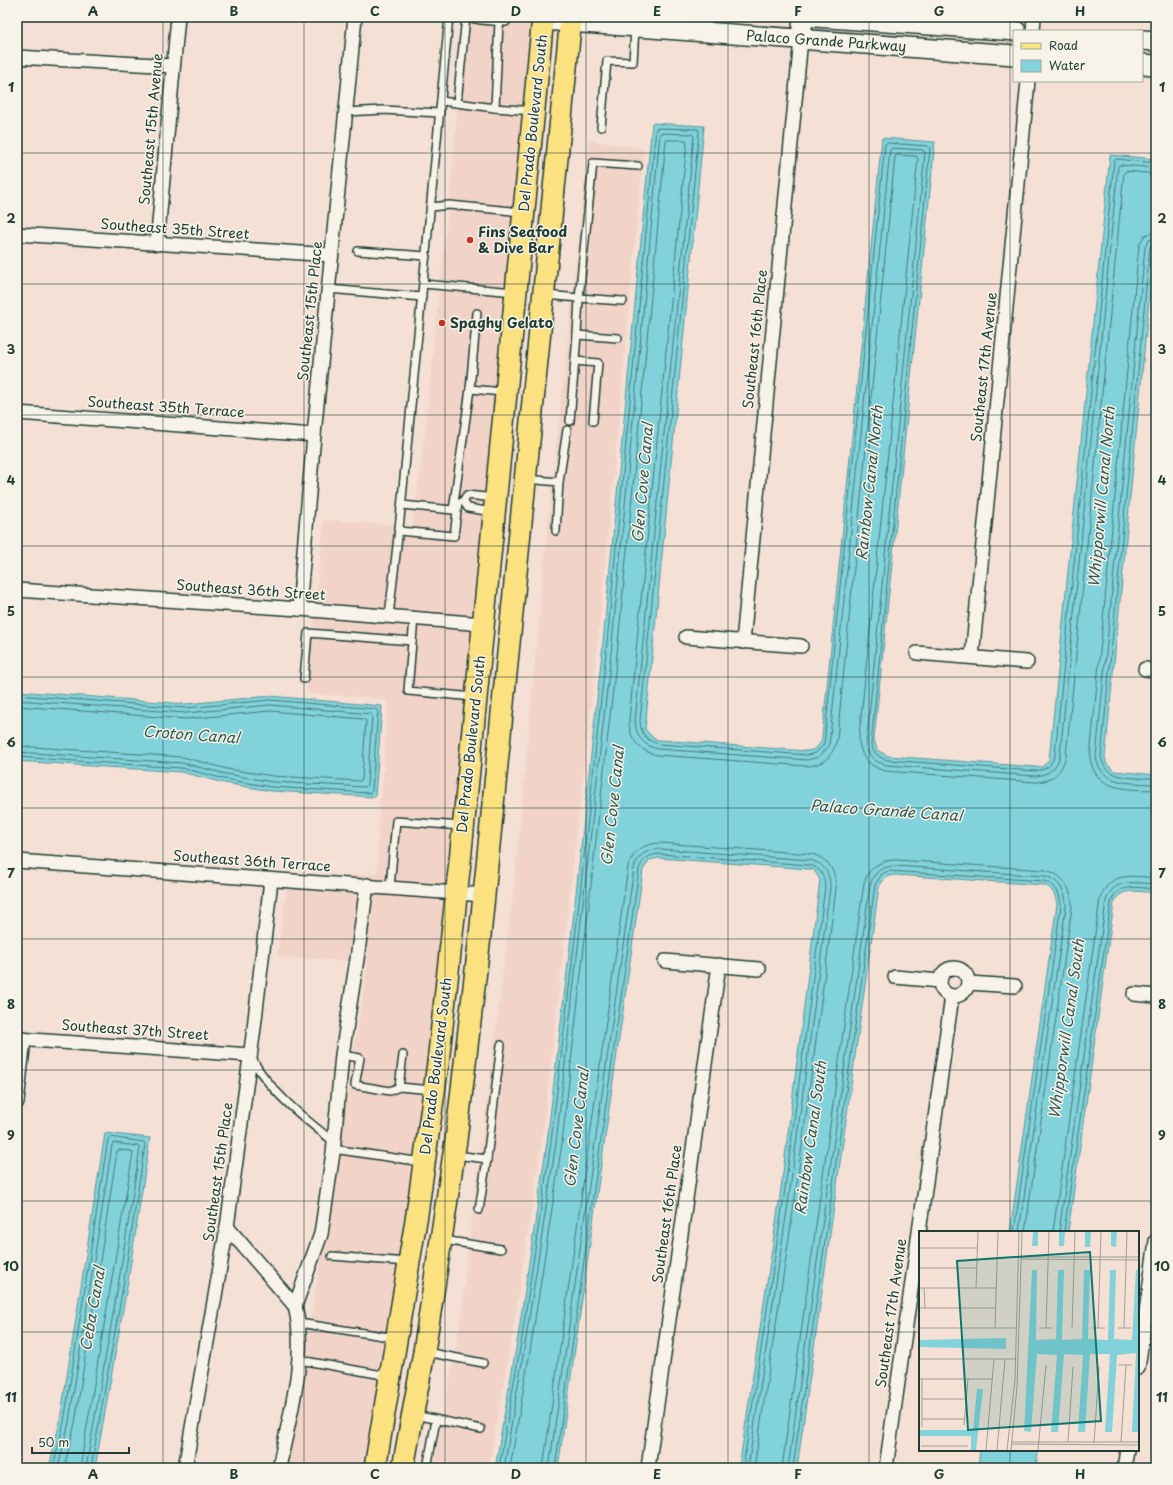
<svg xmlns="http://www.w3.org/2000/svg" width="1173" height="1485" font-family="'Playpen Sans',sans-serif">
<rect width="100%" height="100%" fill="#f4e0d5"/>
<filter id="ink" filterUnits="userSpaceOnUse"><feTurbulence type="fractalNoise" baseFrequency=".025" numOctaves="2"/><feDisplacementMap in="SourceGraphic" scale="8" xChannelSelector="R" yChannelSelector="G"/><feConvolveMatrix kernelMatrix="1 2 1 2 8 2 1 2 1" color-interpolation-filters="sRGB"/></filter>
<g filter="url(#ink)">
<g fill="#f2d3c8">
<path d="M465 17H535L429 1079 367 1468H287L368 962 277 957 288 879 377 874 379 802 381 797 388 706 387 702 383 699 307 693 324 520 413 526 425 432 453 160Z"/>
<path d="M589 140 644 149 597 652 542 1141 512 1336 489 1468H433L462 1314 467 1257 515 878 545 553Z"/>
</g>
<g fill="#81d2db" stroke="#5a9698">
<path d="M652 123 704 126 645 729 653 738 659 740 807 751C816 750 820 746 822 737L882 138 935 142 874 739 877 750 888 756 1036 767H1042L1049 760 1110 155 1156 159V227L1105 757 1106 763 1114 771 1156 775V893C1141 892 1120 886 1114 903L1068 1232H1010L1057 904C1055 895 1053 888 1044 885L896 875C887 875 883 878 879 886L797 1468H739L780 1196 820 880 814 870 809 869 659 858 649 860 643 870 558 1468H495L518 1337 547 1142 574 912 602 653Z"/>
<path d="M17 691 186 704 270 696 382 706 375 797 272 791 224 783 181 772 17 761Z"/>
<path d="M105 1133 150 1138 128 1281 95 1468H49L60 1421Z"/>
<path d="M980 1450H1038L1036 1468H978Z"/>
</g>
<g fill="none" stroke-linecap="round" stroke-linejoin="round">
<g stroke="#467977" stroke-width="1">
<path d="M1156 232 1145 235 1139 245 1090 757C1094 792 1129 789 1156 790"/>
<path d="M1156 238 1149 240 1145 247 1096 757C1100 786 1133 783 1156 784"/>
<path d="M1156 243 1152 244 1150 247 1101 757C1105 781 1136 778 1156 778"/>
<path d="M17 695 186 708 270 700 376 709 378 711 372 791 370 793 272 787 225 779 182 768 17 757"/>
<path d="M17 700 186 713 270 705 371 714 372 716 367 785 365 787 273 782 226 774 182 763 17 752"/>
<path d="M17 706 186 719 270 711 364 719 366 721 362 779 360 781 273 776 227 769 183 757 17 746"/>
<path d="M1053 1232 1100 899C1109 871 1132 876 1156 878"/>
<path d="M1059 1232 1106 901C1113 877 1136 883 1156 884"/>
<path d="M1064 1232 1111 902C1117 882 1139 888 1156 889"/>
<path d="M53 1468 64 1422 108 1139 110 1137 144 1142 145 1144 124 1281 91 1468"/>
<path d="M58 1468 69 1422 112 1145 114 1143 138 1146 140 1148 119 1280 86 1468"/>
<path d="M64 1468 75 1423 117 1151 119 1150 131 1151 133 1153 80 1468"/>
<path d="M499 1468 522 1337 551 1142 578 912 606 653 656 128 698 129 699 131 640 721C641 734 646 741 659 744L807 755 816 753 824 744 885 144 887 143 928 146 930 148 871 745C874 754 879 758 888 760L1035 771C1047 770 1052 765 1055 754L1114 161 1116 159 1156 163"/>
<path d="M504 1468 526 1338 556 1143 611 654 660 133 692 134 694 136 635 721C636 736 643 746 658 749L807 760 819 757 829 746 890 150 892 148 923 150 925 153 866 746C869 758 876 762 887 765L1035 776C1049 775 1057 768 1060 755L1118 166 1120 165 1156 168"/>
<path d="M510 1468 532 1339 562 1143 617 654 666 140H686L687 142 629 720C629 739 639 751 657 755L807 766C824 765 833 756 837 739L895 156 897 155 916 156 918 158 859 737C859 755 868 766 885 771L1035 782C1052 782 1062 772 1066 756L1124 173 1126 171 1156 174"/>
<path d="M543 1468 628 867C633 851 643 844 660 843L812 854C829 859 836 871 836 889L795 1198 754 1468"/>
<path d="M549 1468 634 868C638 855 646 850 659 849L810 860C825 864 830 873 830 888L789 1197 748 1468"/>
<path d="M555 1468 639 869C643 859 648 855 659 854L809 865C821 868 824 875 825 887L784 1196 743 1468"/>
<path d="M782 1468 864 883C869 867 880 860 897 860L1045 870C1063 874 1072 889 1072 907L1025 1232"/>
<path d="M788 1468 870 885C874 871 883 866 896 866L1045 876C1059 880 1066 891 1066 906L1019 1232"/>
<path d="M793 1468 875 885 882 874 888 871 1044 881C1056 885 1060 893 1061 905L1014 1232"/>
</g>
<g stroke="#1f3d34" stroke-width="10">
<g id="lane">
<path d="M466 17 481 20 506 22 509 17"/>
<path d="M499 22 495 108 533 111"/>
<path d="M441 101 495 108"/>
<path d="M457 103 466 17"/>
<path d="M346 112 383 110 440 113"/>
<path d="M601 127 607 61 633 62 635 28"/>
<path d="M431 207 449 205 522 212"/>
<path d="M358 251 426 256"/>
<path d="M423 284 515 292"/>
<path d="M328 289 422 297"/>
<path d="M546 295 579 298 593 163 638 166"/>
<path d="M618 338 577 335 579 298 623 301"/>
<path d="M575 361 598 363 593 421"/>
<path d="M470 389 503 392"/>
<path d="M570 421 577 335"/>
<path d="M526 479 559 482 556 531"/>
<path d="M559 482 567 430"/>
<path d="M402 505 453 510 470 389 477 313"/>
<path d="M492 512 468 508 463 501 467 495 494 498"/>
<path d="M399 531 454 536 458 503"/>
<path d="M389 616 400 519 449 17"/>
<path d="M414 618 408 691 474 697"/>
<path d="M304 679 308 633 412 641"/>
<path d="M390 887 396 821 461 826"/>
<path d="M342 1055 360 1058 355 1085 390 1091 399 1087"/>
<path d="M403 1055 399 1087 432 1090"/>
<path d="M252 1058C267 1089 306 1120 333 1141"/>
<path d="M333 1149 422 1162"/>
<path d="M456 1155 487 1159 479 1210"/>
<path d="M487 1159 501 1045"/>
<path d="M443 1240 501 1249"/>
<path d="M332 1256 407 1262"/>
<path d="M299 1323 396 1338"/>
<path d="M426 1352 483 1363"/>
<path d="M300 1360 388 1376"/>
<path d="M415 1415 481 1429"/>
<path d="M427 1468 436 1420"/>
</g>
</g>
<g stroke="#1f3d34" stroke-width="16">
<g id="street">
<path d="M1033 31 1034 17"/>
<path d="M17 57 173 66"/>
<path d="M17 234 331 255"/>
<path d="M157 244 178 17"/>
<path d="M17 413 314 435"/>
<path d="M17 590 299 609 483 624"/>
<path d="M299 609 314 435 355 17"/>
<path d="M686 637 801 646"/>
<path d="M743 642 801 39"/>
<path d="M917 653 1027 662"/>
<path d="M972 657 1028 81"/>
<path d="M1145 669 1156 670"/>
<path d="M17 861 484 895"/>
<path d="M665 961 759 969"/>
<circle cx="954" cy="982" r="14"/>
<path d="M895 977 940 981"/>
<path d="M968 983 1015 986"/>
<path d="M1134 994 1156 996"/>
<path d="M17 1039 250 1055"/>
<path d="M17 1102 24 1039"/>
<path d="M227 1227 295 1306C308 1359 289 1416 279 1468"/>
<path d="M295 1306 321 1234 333 1153 342 1055 357 959 367 885"/>
<path d="M1138 1368 1156 1241"/>
<path d="M185 1468 227 1227 254 1028 271 880"/>
<path d="M648 1468 719 965"/>
<path d="M886 1468 952 996"/>
<path d="M1124 1468 1127 1450"/>
</g>
</g>
<g stroke="#1f3d34" stroke-width="22">
<g id="secondary">
<path d="M815 17 1016 31"/>
<path d="M543 20 1014 55"/>
<path d="M801 39 803 17"/>
<path d="M1142 40 1156 41"/>
<path d="M1142 64 1156 65"/>
</g>
</g>
<g stroke="#1f3d34" stroke-width="24">
<g id="primary">
<path d="M375 1468 417 1214 438 1063 460 861 543 17"/>
<path d="M403 1468 424 1352 456 1140 480 936 571 17"/>
</g>
</g>
<use href="#lane" stroke="#f7f3e8" stroke-width="7"/>
<use href="#street" stroke="#f7f3e8" stroke-width="13"/>
<use href="#secondary" stroke="#f7f3e8" stroke-width="19"/>
<use href="#primary" stroke="#fbe180" stroke-width="21"/>
</g>
</g>
<path fill="none" stroke="#1f3d34" stroke-width="1" stroke-opacity="0.55" d="M163 17V1468M304 17V1468M445 17V1468M586 17V1468M728 17V1468M869 17V1468M1010 17V1232M17 153H1156M17 284H1156M17 415H1156M17 546H1156M17 677H1156M17 808H1156M17 939H1156M17 1070H1156M17 1201H1156M17 1332H920M1138 1332H1156M1010 1450V1468"/>
<g fill="#c8321e" stroke="#f7f3e8" stroke-width="1.5">
<circle cx="470" cy="240" r="4"/>
<circle cx="442" cy="323" r="4"/>
</g>
<g text-anchor="middle" stroke-width="3" stroke-linejoin="round" paint-order="stroke">
<g font-size="14" fill="#1f3d34" stroke="#f7f3e8">
<text transform="translate(826 41) rotate(4)" y="5">Palaco Grande Parkway</text>
<text transform="translate(533 123) rotate(-84)" y="5">Del Prado Boulevard South</text>
<text transform="translate(151 129) rotate(-85)" y="5">Southeast 15th Avenue</text>
<text transform="translate(175 229) rotate(4)" y="5">Southeast 35th Street</text>
<text transform="translate(310 311) rotate(-84)" y="5">Southeast 15th Place</text>
<text transform="translate(755 339) rotate(-84)" y="5">Southeast 16th Place</text>
<text transform="translate(984 367) rotate(-84)" y="5">Southeast 17th Avenue</text>
<text transform="translate(166 407) rotate(4)" y="5">Southeast 35th Terrace</text>
<text transform="translate(251 590) rotate(4)" y="5">Southeast 36th Street</text>
<text transform="translate(471 744) rotate(-84)" y="5">Del Prado Boulevard South</text>
<text transform="translate(252 861) rotate(4)" y="5">Southeast 36th Terrace</text>
<text transform="translate(135 1030) rotate(4)" y="5">Southeast 37th Street</text>
<text transform="translate(436 1066) rotate(-83)" y="5">Del Prado Boulevard South</text>
<text transform="translate(218 1172) rotate(-82)" y="5">Southeast 15th Place</text>
<text transform="translate(667 1214) rotate(-82)" y="5">Southeast 16th Place</text>
<text transform="translate(891 1313) rotate(-82)" y="5">Southeast 17th Avenue</text>
</g>
<g font-size="14" font-weight="bold" fill="#1f3d34" stroke="#f7f3e8" text-anchor="start">
<text x="478" y="237">Fins Seafood<tspan x="478" dy="16">&amp; Dive Bar</tspan></text>
<text x="450" y="328">Spaghy Gelato</text>
</g>
<g font-size="15" font-style="italic" fill="#335b55" stroke="#f7f3e8">
<text transform="translate(643 483) rotate(-85)" y="5">Glen Cove Canal</text>
<text transform="translate(870 483) rotate(-84)" y="5">Rainbow Canal North</text>
<text transform="translate(1102 497) rotate(-85)" y="5">Whipporwill Canal North</text>
<text transform="translate(191 735) rotate(4)" y="5">Croton Canal</text>
<text transform="translate(613 806) rotate(-84)" y="5">Glen Cove Canal</text>
<text transform="translate(886 811) rotate(4)" y="5">Palaco Grande Canal</text>
<text transform="translate(1067 1029) rotate(-82)" y="5">Whipporwill Canal South</text>
<text transform="translate(577 1128) rotate(-83)" y="5">Glen Cove Canal</text>
<text transform="translate(811 1138) rotate(-82)" y="5">Rainbow Canal South</text>
<text transform="translate(93 1309) rotate(-80)" y="5">Ceba Canal</text>
</g>
</g>
<g transform="translate(919 1231)">
<rect width="220" height="220" fill="#f4e0d5"/>
<path d="M114 1H119V15H113ZM140 1H146L145 15H140ZM166 1H172L171 16H166ZM192 1H198L197 16 192 15ZM113 39H118L117 109 137 108 139 39H145L143 109 163 108 165 39H171L169 108 189 109 191 39H197L195 108 213 109 217 39H220V201H213L217 122 198 124 193 201H186L191 123H171L166 201H159L164 124 145 123 139 201H132L138 124 118 123 112 201 105 200ZM87 107V118L0 116V109ZM58 158H64L57 219H52V205H0V199H54Z" fill="#81d2db"/>
<path fill="none" stroke="#9f9f95" stroke-width="1" d="M0 17H58M101 26H220M102 28 220 29M0 37H58M0 57H77M5 57 6 77M57 57 59 1M0 77H77M0 97H97M76 97 79 1M120 97H134M127 97 130 1M153 97 156 1M173 97H186M179 97 182 1M199 97H212M205 97 208 1M0 128H97M200 134H213M0 148H74M3 148V196M3 168H47M3 188H45M45 194 49 148M92 211H220M149 211 154 136M202 211 207 134M175 212 180 136M92 213 220 214M2 215H49M67 219 75 128M78 219 86 128M88 219 96 149 100 1M92 219 98 156 103 1M119 219 127 134"/>
<path fill="#0f766e" fill-opacity="0.15" stroke="#0f766e" stroke-width="2" d="M171 21 182 190 49 199 38 30Z"/>
<rect width="220" height="220" fill="none" stroke="#1f3d34" stroke-width="2"/>
</g>
<rect width="1173" height="1485" fill="none" stroke="#f7f3e8" stroke-width="44"/>
<rect x="1013" y="30" width="130" height="52" fill="#f7f3e8" stroke="#a1aaa0"/>
<rect x="1021" y="43" width="20" height="6" fill="#fbe180" stroke="#a1aaa0"/>
<text x="1049" y="50" font-size="12" fill="#1f3d34">Road</text>
<rect x="1021" y="60" width="20" height="12" fill="#81d2db" stroke="#a1aaa0"/>
<text x="1049" y="70" font-size="12" fill="#1f3d34">Water</text>
<path d="M32 1447v6h97v-6" fill="none" stroke="#1f3d34" stroke-width="2"/>
<text x="38" y="1447" font-size="12" fill="#1f3d34" stroke="#f7f3e8" stroke-width="3" paint-order="stroke">50 m</text>
<rect x="22" y="22" width="1129" height="1441" fill="none" stroke="#1f3d34" stroke-width="1.5"/>
<g font-size="13" text-anchor="middle" font-weight="bold" fill="#1f3d34">
<text x="93" y="16">A</text>
<text x="234" y="16">B</text>
<text x="375" y="16">C</text>
<text x="516" y="16">D</text>
<text x="657" y="16">E</text>
<text x="798" y="16">F</text>
<text x="939" y="16">G</text>
<text x="1080" y="16">H</text>
<text x="11" y="92">1</text>
<text x="1162" y="92">1</text>
<text x="11" y="223">2</text>
<text x="1162" y="223">2</text>
<text x="11" y="354">3</text>
<text x="1162" y="354">3</text>
<text x="11" y="485">4</text>
<text x="1162" y="485">4</text>
<text x="11" y="616">5</text>
<text x="1162" y="616">5</text>
<text x="11" y="747">6</text>
<text x="1162" y="747">6</text>
<text x="11" y="878">7</text>
<text x="1162" y="878">7</text>
<text x="11" y="1009">8</text>
<text x="1162" y="1009">8</text>
<text x="11" y="1140">9</text>
<text x="1162" y="1140">9</text>
<text x="11" y="1271">10</text>
<text x="1162" y="1271">10</text>
<text x="11" y="1402">11</text>
<text x="1162" y="1402">11</text>
<text x="93" y="1479">A</text>
<text x="234" y="1479">B</text>
<text x="375" y="1479">C</text>
<text x="516" y="1479">D</text>
<text x="657" y="1479">E</text>
<text x="798" y="1479">F</text>
<text x="939" y="1479">G</text>
<text x="1080" y="1479">H</text>
</g>
</svg>
